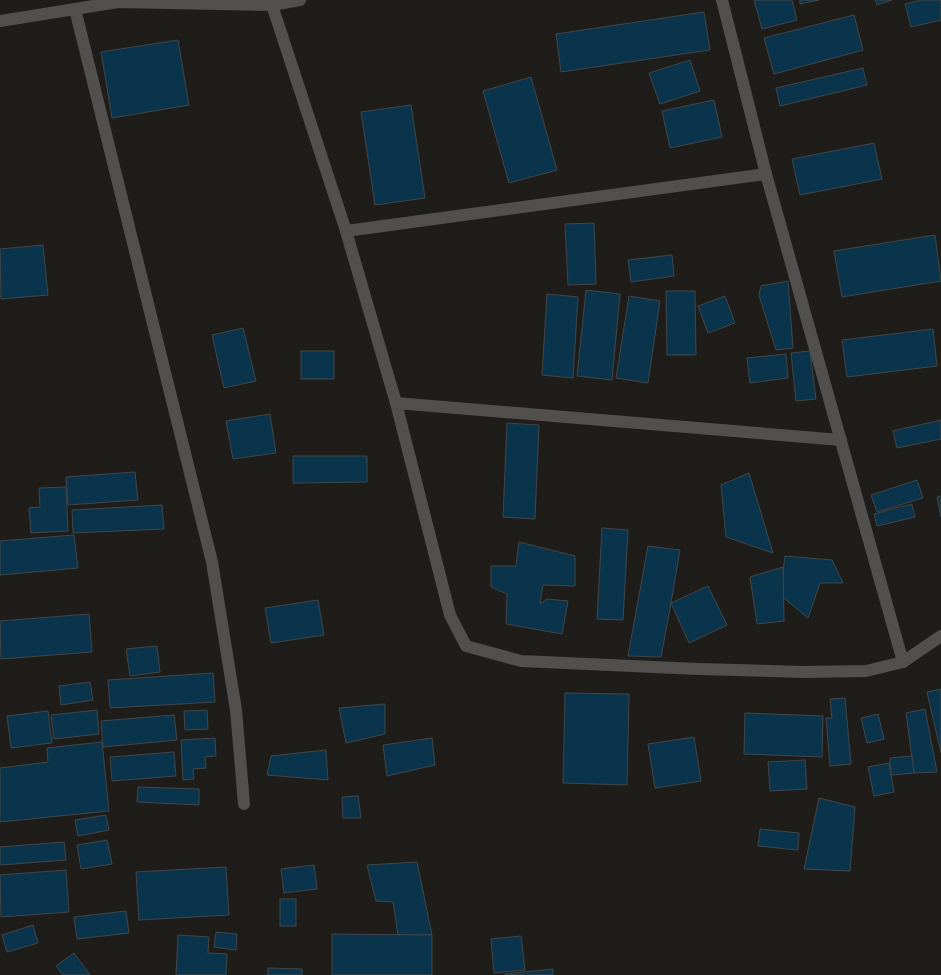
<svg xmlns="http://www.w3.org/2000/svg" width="941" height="975" font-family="Roboto,sans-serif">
<rect width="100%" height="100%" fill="#1f1d1a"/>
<g fill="#0a344c" stroke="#424649">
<path d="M754 0H792L797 20 762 29Z"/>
<path d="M800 0H819L800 4Z"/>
<path d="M875 0H892L877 5Z"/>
<path d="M921 0H941V20L911 27 905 4Z"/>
<path d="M704 12 710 50 561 72 556 34Z"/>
<path d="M854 15 863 50 774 74 764 38Z"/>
<path d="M178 40 189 105 112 118 101 52Z"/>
<path d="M690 60 700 91 660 104 649 73Z"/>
<path d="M863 68 867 85 780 106 776 88Z"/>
<path d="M531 77 557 170 509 183 483 91Z"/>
<path d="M714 100 722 137 670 148 662 111Z"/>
<path d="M411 105 425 198 375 205 361 112Z"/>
<path d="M874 143 882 179 800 195 792 159Z"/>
<path d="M594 223 596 284 568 285 565 224Z"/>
<path d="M935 235 941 281 842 297 834 251Z"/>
<path d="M43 245 48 295 1 299 0 249Z"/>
<path d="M672 255 674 276 631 282 628 260Z"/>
<path d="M788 281 793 348 776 350 759 295 761 286Z"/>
<path d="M586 290 620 294 612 380 577 376Z"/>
<path d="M666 291H695L696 355H667Z"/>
<path d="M547 294 578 297 573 378 542 375Z"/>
<path d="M629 296 660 301 648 383 616 378Z"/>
<path d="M725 296 735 323 708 333 698 306Z"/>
<path d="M243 328 256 381 224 388 212 335Z"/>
<path d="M933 329 937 366 847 377 842 340Z"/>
<rect x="301" y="351" width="33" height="28"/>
<path d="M810 351 816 399 796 401 791 353Z"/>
<path d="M786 354 788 378 750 383 747 358Z"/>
<path d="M270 414 276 453 233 459 226 421Z"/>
<path d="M941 420V439L897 448 893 431Z"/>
<path d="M507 423 539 425 535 519 503 517Z"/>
<path d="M293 456H367V482L293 483Z"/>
<path d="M135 472 138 500 68 505 66 477Z"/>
<path d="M749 473 773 553 726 537 721 485Z"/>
<path d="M917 480 923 498 877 512 871 495Z"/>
<path d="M66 487 68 531 31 533 29 508 40 507 39 488Z"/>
<path d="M941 496V517L937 497Z"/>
<path d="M912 504 915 517 877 526 874 514Z"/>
<path d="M162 505 164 529 73 533 72 510Z"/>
<path d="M602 528 628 530 623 620 597 619Z"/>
<path d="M74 535 78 568 0 575V541Z"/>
<path d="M519 542 575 556V586L543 585 540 604 547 599 568 601 562 634 506 624 507 594 491 587V566H516Z"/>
<path d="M648 546 680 550 671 603 661 657 628 656Z"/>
<path d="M785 556 832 560 843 583H820L808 618 780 595Z"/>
<path d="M783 567 784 621 757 624 750 577Z"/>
<path d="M708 586 727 625 689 643 671 603Z"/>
<path d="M318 600 324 635 271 643 265 608Z"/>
<path d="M89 614 92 652 1 659 0 621Z"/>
<path d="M157 646 160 672 130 676 126 649Z"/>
<path d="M213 673 215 702 110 708 108 680Z"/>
<path d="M90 682 93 700 61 705 59 686Z"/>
<path d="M941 689V753L927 692Z"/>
<path d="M565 693 629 694 627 785 563 783Z"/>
<path d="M845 698 851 764 830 766 826 718H832L830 699Z"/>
<path d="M385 704V734L346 743 339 708Z"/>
<path d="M925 709 937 772 914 773 906 713Z"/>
<path d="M97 710 99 734 54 739 51 715Z"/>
<path d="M207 710 208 729 185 730 184 711Z"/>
<path d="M48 711 52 743 11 748 7 716Z"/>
<path d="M745 713 823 716 822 757 744 754Z"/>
<path d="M878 714 884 739 867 743 861 718Z"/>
<path d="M174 715 177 740 103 747 101 721Z"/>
<path d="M694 737 701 781 655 788 648 744Z"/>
<path d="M215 738 216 756 205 757 206 768 193 769 194 779 183 780 181 740Z"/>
<path d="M432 738 435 765 387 776 383 745Z"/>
<path d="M102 742 109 811 0 822V768L48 762 47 748Z"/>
<path d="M326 750 328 780 267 775 271 756Z"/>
<path d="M174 752 176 776 112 781 110 757Z"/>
<path d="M912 756 914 773 891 775 890 758Z"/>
<path d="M805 760 807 789 770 791 768 762Z"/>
<path d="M889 763 894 792 874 796 868 767Z"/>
<path d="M138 787 199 789V805L137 802Z"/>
<path d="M358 796 361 818H343L342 797Z"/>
<path d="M819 798 855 807 850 871 804 869Z"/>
<path d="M106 815 109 830 78 836 75 820Z"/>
<path d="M760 829 799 833 798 850 758 846Z"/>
<path d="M107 840 112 864 81 869 77 845Z"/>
<path d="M64 842 66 860 0 865V847Z"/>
<path d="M417 862 432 935H398L393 902 376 901 367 865Z"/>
<path d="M314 865 317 889 284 893 281 869Z"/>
<path d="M226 867 229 915 139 920 136 872Z"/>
<path d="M66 870 69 912 1 917 0 875Z"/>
<rect x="280" y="899" width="16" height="27"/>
<path d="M126 911 129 933 77 939 74 917Z"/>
<path d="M33 925 38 943 7 952 2 935Z"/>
<path d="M216 932 237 934 236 950 214 947Z"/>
<path d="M332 934 432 935V975H332Z"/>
<path d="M178 935 209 937 208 953 227 954 226 975H176Z"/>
<path d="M521 936 525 970 494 973 491 939Z"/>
<path d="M74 953 90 975H63L56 966Z"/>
<path d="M268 968 302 969V975H268Z"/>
<path d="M553 969V975H505V974Z"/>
</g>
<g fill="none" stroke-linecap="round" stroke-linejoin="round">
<g stroke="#51504f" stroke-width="12">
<path d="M722 0 766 174 903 662"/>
<path d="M272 5 346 231 396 403 450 615 466 646 521 661 698 669 804 672 866 671 903 662 941 636"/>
<path d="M75 9 212 562 236 710 244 804"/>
<path d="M0 21 118 2 272 5 300 0"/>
<path d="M346 231 766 174"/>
<path d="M396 403 841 440"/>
</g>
</g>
</svg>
